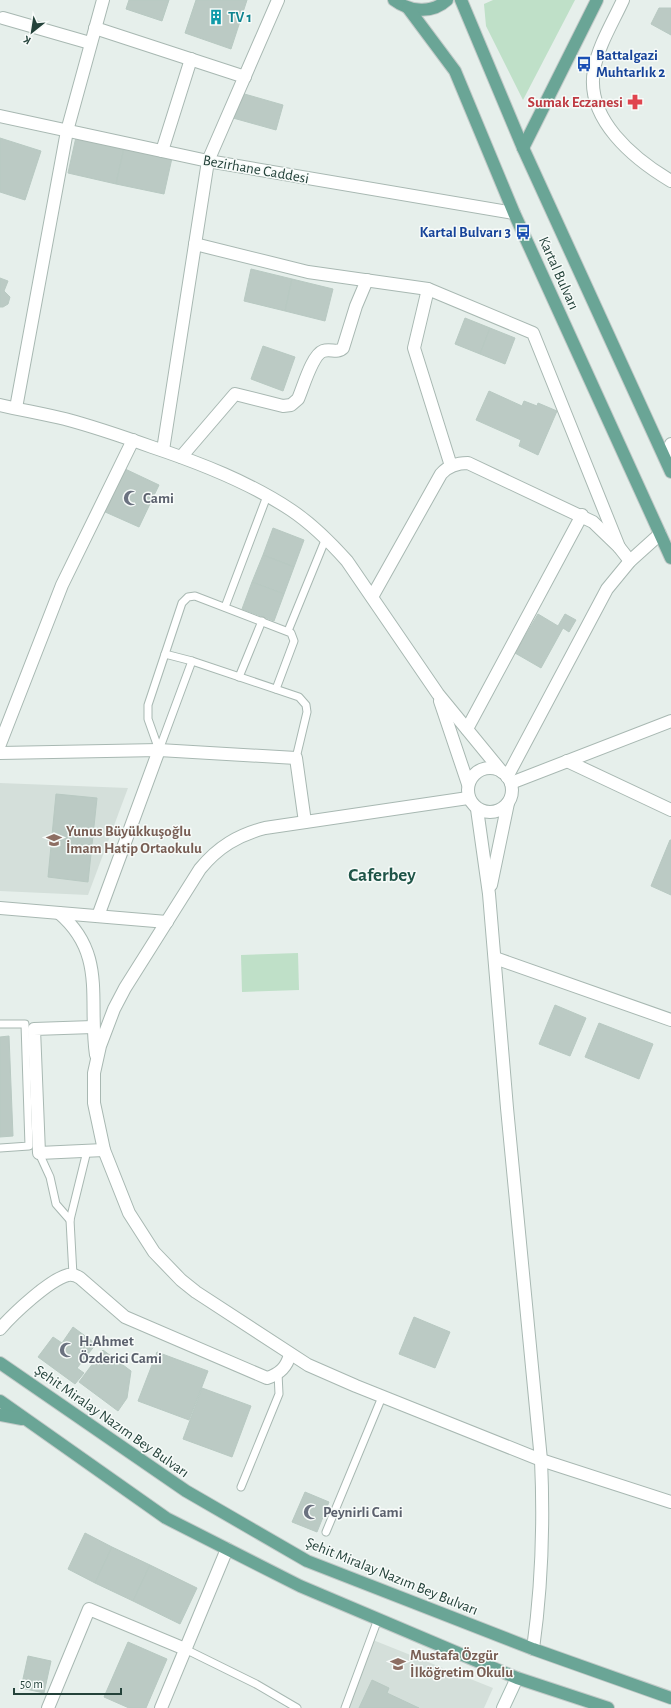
<svg xmlns="http://www.w3.org/2000/svg" width="671" height="1708" font-family="'Alegreya Sans',sans-serif">
<rect width="100%" height="100%" fill="#e6efeb"/>
<g fill="#d4dfda">
<path d="M0 783 128 788 88 895 0 891Z"/>
<path d="M373 1640 493 1688 484 1708H346Z"/>
</g>
<g fill="#bfe0c8">
<path d="M493 0H575L523 100 486 26 484 4Z"/>
<path d="M298 953 299 990 242 992 241 955Z"/>
</g>
<g fill="#bbcac4" stroke="#b8c9c2">
<path d="M129 0H169L162 21 126 9Z"/>
<path d="M196 0H247L231 49 185 33Z"/>
<path d="M659 8H671V35L651 24Z"/>
<path d="M241 93 283 105 276 130 233 118Z"/>
<path d="M76 137 124 148 116 184 68 173Z"/>
<path d="M0 138 41 151 25 200 0 192Z"/>
<path d="M124 148 172 158 164 194 116 184Z"/>
<path d="M251 269 292 279 285 311 244 301Z"/>
<path d="M0 278 8 281 4 291 10 297 8 304 3 307H0Z"/>
<path d="M292 279 333 289 325 321 285 311Z"/>
<path d="M465 318 490 328 480 354 455 344Z"/>
<path d="M490 328 515 338 505 364 480 354Z"/>
<path d="M263 346 295 357 283 391 251 379Z"/>
<path d="M489 391 522 406 524 401 537 406 538 403 557 411 538 455 519 446 521 440 476 420Z"/>
<path d="M123 468 159 485 139 527 103 511Z"/>
<path d="M273 528 304 540 294 567 263 555Z"/>
<path d="M263 555 294 567 284 594 252 582Z"/>
<path d="M252 582 284 594 274 621 242 609Z"/>
<path d="M538 614 558 626 565 614 576 620 569 632 563 628 541 668 515 653Z"/>
<path d="M56 794 97 798 88 882 48 877Z"/>
<path d="M670 840H671V895L651 886Z"/>
<path d="M555 1005 586 1018 570 1056 539 1044Z"/>
<path d="M599 1023 653 1044 639 1079 585 1057Z"/>
<path d="M9 1036 13 1136 0 1137V1037Z"/>
<path d="M414 1317 450 1332 435 1368 399 1354Z"/>
<path d="M73 1327 96 1344 77 1368 84 1373 75 1384 38 1357 53 1337 62 1343Z"/>
<path d="M103 1350 131 1371 127 1398 118 1411 79 1382Z"/>
<path d="M157 1352 208 1371 189 1420 138 1401Z"/>
<path d="M202 1388 251 1406 232 1457 183 1439Z"/>
<path d="M305 1492 329 1502 317 1532 292 1522Z"/>
<path d="M85 1533 112 1547 95 1583 68 1569Z"/>
<path d="M112 1547 150 1565 133 1601 95 1583Z"/>
<path d="M150 1565 197 1588 180 1624 133 1601Z"/>
<path d="M128 1642 167 1659 146 1708H129L104 1697Z"/>
<path d="M28 1656 51 1661 44 1693 21 1688Z"/>
<path d="M372 1680 389 1688 387 1693 419 1708H359Z"/>
</g>
<g fill="none" stroke-linecap="round" stroke-linejoin="round">
<g stroke="#a8b8b2" stroke-width="9">
<g id="lane">
<path d="M225 607 267 496"/>
<path d="M288 631 326 538"/>
<path d="M165 654 192 661 299 697 306 705 307 712 296 758"/>
<path d="M239 677 262 621"/>
<path d="M159 750 148 719V705L182 603 188 597 195 596 291 633 294 641 276 689"/>
<path d="M159 750 192 661"/>
<path d="M0 1024H25L29 1146 0 1148"/>
<path d="M39 1153 50 1177 56 1204 70 1220"/>
<path d="M73 1275 70 1220 87 1151"/>
<path d="M241 1487 279 1394 278 1373"/>
<path d="M326 1532 382 1397"/>
<path d="M185 1649 256 1684 297 1708"/>
<path d="M345 1708 378 1619"/>
</g>
</g>
<g stroke="#a8b8b2" stroke-width="14">
<g id="street">
<path d="M623 0C613 22 598 46 594 70 585 119 634 159 671 181"/>
<path d="M3 18 90 43"/>
<path d="M95 28 245 77"/>
<path d="M0 116 208 161 514 213"/>
<path d="M162 151 191 59"/>
<path d="M195 244 308 272 428 289 533 333 619 547"/>
<path d="M428 289 414 348 451 466"/>
<path d="M0 405C22 410 44 414 65 419 95 427 124 437 152 447 200 463 249 482 291 510 312 524 330 542 347 561L438 694 502 772"/>
<path d="M16 408 67 131 103 0"/>
<path d="M163 450 208 161 278 0"/>
<path d="M181 457 235 394 283 406 291 405 298 399C303 388 312 355 323 351 331 348 337 354 343 348L356 306 367 280"/>
<path d="M665 458 671 444"/>
<path d="M372 597 441 474C448 466 456 463 468 463L593 522 619 547 630 561"/>
<path d="M440 701 468 784"/>
<path d="M467 729 582 515"/>
<path d="M0 744 62 585 133 440"/>
<path d="M0 753 159 750 296 758 305 822"/>
<path d="M567 761 671 810"/>
<circle cx="490" cy="790" r="22"/>
<path d="M507 777 607 589 630 561 660 534"/>
<path d="M511 783 671 721"/>
<path d="M468 798 265 828C238 835 218 847 200 869L125 988 114 1009 100 1046 94 1073V1103L104 1150 129 1213 154 1252 181 1280 196 1292 308 1365 356 1386 541 1460 671 1502"/>
<path d="M477 809 489 894 507 1108 541 1460C544 1525 542 1585 533 1649"/>
<path d="M491 885 508 803"/>
<path d="M0 908 167 922"/>
<path d="M59 913C107 954 88 1000 96 1055"/>
<path d="M98 916 159 750"/>
<path d="M495 958 671 1020"/>
<path d="M93 1027 34 1029 39 1153 104 1150"/>
<path d="M0 1329C13 1314 49 1280 68 1275 73 1274 77 1276 80 1278L125 1317 267 1378C280 1374 287 1367 290 1354"/>
<path d="M48 1708 89 1609 185 1649"/>
<path d="M161 1708 227 1549"/>
</g>
</g>
<g stroke="#a4bbb3" stroke-width="14">
<path id="secondary" d="M503 1708 517 1678"/>
</g>
<g stroke="#c2cac8" stroke-width="14">
<g id="primary">
<path d="M394 0C410 12 432 14 447 0"/>
<path d="M461 0 523 148 671 472"/>
<path d="M408 8 455 71 514 213 671 558"/>
<path d="M523 148 597 0"/>
<path d="M0 1363 186 1491 307 1561 533 1649 671 1698"/>
<path d="M0 1401 166 1518 300 1586 517 1678 608 1708"/>
<path d="M0 1415 22 1419"/>
</g>
</g>
<use href="#lane" stroke="#fff" stroke-width="7"/>
<use href="#street" stroke="#fff" stroke-width="12"/>
<use href="#secondary" stroke="#fff" stroke-width="12"/>
<use href="#primary" stroke="#6aa596" stroke-width="12"/>
</g>
<defs>
<g id="building-bare" transform="scale(1.2)"><path d="M-4-6H4V6H1V3H-1V6H-4ZM-2.5-4.3h1.7v1.8h-1.7ZM.8-4.3h1.7v1.8H.8ZM-2.5-1h1.7V.8h-1.7ZM.8-1h1.7V.8H.8Z" fill="#0f9aa8" stroke="#f7fbf9" stroke-width="2.5" paint-order="stroke"/></g>
<g id="bus-bare" transform="scale(1.2)"><path d="M-5-6H5V4H4V6H2V4H-2V6H-4V4H-5ZM-3.5-4V0h7V-4ZM-3.5 1.2v1.5H-2V1.2ZM2 1.2v1.5H3.5V1.2Z" fill="#1a4fb4" stroke="#f7fbf9" stroke-width="2.5" paint-order="stroke"/></g>
<g id="pharmacy-bare" transform="scale(1.2)"><path d="M-2-6h4v4h4v4h-4v4h-4v-4h-4v-4h4Z" fill="#e0444e" stroke="#f7fbf9" stroke-width="2.5" paint-order="stroke"/></g>
<g id="mosque-bare" transform="scale(1.2)"><path d="M3.5-4.9A6 6 0 1 0 3.5 4.9A5 5 0 1 1 3.5-4.9Z" fill="#6b7280" stroke="#f7fbf9" stroke-width="2.5" paint-order="stroke"/></g>
<g id="school-bare" transform="scale(1.2)"><path d="M0-5L7-2L0 1L-7-2ZM-4 1L0 2.5L4 1V4Q0 6-4 4Z" fill="#8d6e63" stroke="#f7fbf9" stroke-width="2.5" paint-order="stroke"/></g>
</defs>
<g fill-rule="evenodd">
<use href="#building-bare" x="216" y="17"/>
<use href="#bus-bare" x="584" y="64"/>
<use href="#pharmacy-bare" x="635" y="102"/>
<use href="#bus-bare" x="523" y="232"/>
<use href="#mosque-bare" x="131" y="498"/>
<use href="#school-bare" x="54" y="840"/>
<use href="#mosque-bare" x="67" y="1350"/>
<use href="#mosque-bare" x="311" y="1512"/>
<use href="#school-bare" x="398" y="1664"/>
</g>
<g text-anchor="middle" stroke-width="3" stroke-linejoin="round" paint-order="stroke">
<g font-size="15" font-weight="bold" fill="#0d838f" stroke="#f7fbf9" text-anchor="start">
<text x="228" y="22">TV 1</text>
</g>
<g font-size="15" font-weight="bold" fill="#164399" stroke="#f7fbf9" text-anchor="start">
<text x="596" y="60">Battalgazi<tspan x="596" dy="17">Muhtarlık 2</tspan></text>
<text x="511" y="237" text-anchor="end">Kartal Bulvarı 3</text>
</g>
<g font-size="15" font-weight="bold" fill="#be3a42" stroke="#f7fbf9" text-anchor="end">
<text x="623" y="107">Sumak Eczanesi</text>
</g>
<g font-size="15" fill="#24423a" stroke="#f7fbf9">
<text transform="translate(256 169) rotate(10)" y="5">Bezirhane Caddesi</text>
<text transform="translate(559 273) rotate(66)" y="5">Kartal Bulvarı</text>
<text transform="translate(112 1421) rotate(35)" y="5">Şehit Miralay Nazım Bey Bulvarı</text>
<text transform="translate(392 1576) rotate(22)" y="5">Şehit Miralay Nazım Bey Bulvarı</text>
</g>
<g font-size="15" font-weight="bold" fill="#5b616d" stroke="#f7fbf9" text-anchor="start">
<text x="143" y="503">Cami</text>
<text x="79" y="1346">H.Ahmet<tspan x="79" dy="17">Özderici Cami</tspan></text>
<text x="323" y="1517">Peynirli Cami</text>
</g>
<g font-size="15" font-weight="bold" fill="#785e54" stroke="#f7fbf9" text-anchor="start">
<text x="66" y="836">Yunus Büyükkuşoğlu<tspan x="66" dy="17">İmam Hatip Ortaokulu</tspan></text>
<text x="410" y="1660">Mustafa Özgür<tspan x="410" dy="17">İlköğretim Okulu</tspan></text>
</g>
<g font-size="19" font-weight="bold" fill="#1f5548" stroke="#f7fbf9">
<text x="382" y="881">Caferbey</text>
</g>
</g>
<g transform="translate(32 32) rotate(210)" stroke="#f7fbf9" stroke-width="3" paint-order="stroke">
<path d="M0-3L7 15L0 10L-7 15Z" fill="#24423a"/>
<text y="-6" font-size="11" font-weight="bold" text-anchor="middle" fill="#24423a">K</text>
</g>
<path d="M14 1688v6h107v-6" fill="none" stroke="#24423a" stroke-width="2"/>
<text x="20" y="1688" font-size="12" fill="#24423a" stroke="#f7fbf9" stroke-width="3" paint-order="stroke">50 m</text>
</svg>
